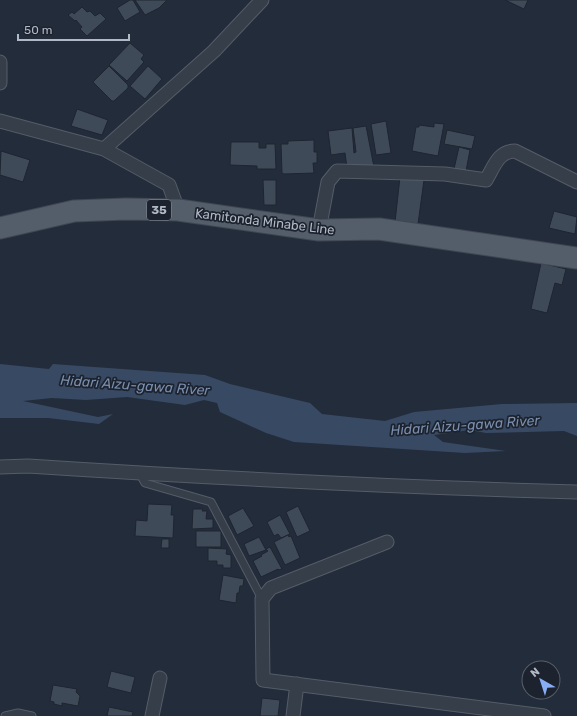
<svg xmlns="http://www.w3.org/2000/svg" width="577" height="716" font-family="Rubik,sans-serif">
<rect width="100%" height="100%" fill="#232c3a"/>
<path fill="#384963" d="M0 364 49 369 53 364 205 375 230 384 310 403 322 414 385 421 414 412 502 404 577 403V436L564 431 486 433 470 430 434 435 443 442 506 451 465 453 294 442 266 433 220 412 217 403 204 400 185 405 127 397 86 400 52 398 23 401 98 417 113 414 99 424 48 418H0Z"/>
<g fill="#3f4a59" stroke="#1e2531">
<path d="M130 0H133L140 12 125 21 117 8Z"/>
<path d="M135 0H167L159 8 145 15Z"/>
<path d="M505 0H528L524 9Z"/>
<path d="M82 7 87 12 90 11 95 16 100 13 106 19 87 36 80 29 82 27 76 20 75 21 68 15 72 12 74 14Z"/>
<path d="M130 43 144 55 141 59 144 62 127 81 109 65Z"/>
<path d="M109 66 128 85V88L114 101H112L93 82Z"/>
<path d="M148 66 162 79 145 99 130 86Z"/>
<path d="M77 109 108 120 102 135 71 126Z"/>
<path d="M386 121 391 153 376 155 371 124Z"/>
<path d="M434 123 444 124 438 156 412 151 416 127H419V125L434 127Z"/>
<path d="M366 126 374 167 347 168 345 153 331 155 328 131 352 128 354 153 356 152 353 128Z"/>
<path d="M447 130 475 136 472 149 444 144Z"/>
<path d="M314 140V152H317V163H313L314 173 284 174 282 173 281 144H288V141Z"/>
<path d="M231 142H259V148H266V144H275L276 169H257V166L230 165Z"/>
<path d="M459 147 470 150 466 171 454 169Z"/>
<path d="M1 151 30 160 23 182 0 175Z"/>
<path d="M400 177 424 180 418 224 395 222Z"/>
<path d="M263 180H276V205H264Z"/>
<path d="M554 211 577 217 575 234 549 228Z"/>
<path d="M541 263 566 269 562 285 555 283 547 313 531 309Z"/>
<path d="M148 504 172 505 171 515H174L173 538 135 536 136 520 147 521Z"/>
<path d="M298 506 310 531 297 537 286 512Z"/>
<path d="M243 508 254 526 237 535 228 516Z"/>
<path d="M193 509H203L202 511H207L206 519H213V528L192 529Z"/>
<path d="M280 515 290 534 281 538 278 534 274 536 267 522Z"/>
<rect x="196" y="531" width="25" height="16"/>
<path d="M288 535 289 537 291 536 300 558 285 565 274 542Z"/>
<path d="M259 537 266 550 249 556 244 544Z"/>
<path d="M162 539H169V548H161Z"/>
<path d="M270 547 282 569 278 570V569L261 577 253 561 262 556 261 555 268 551 266 549Z"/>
<path d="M208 548 227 549 226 554 231 555V568H223V565H217V561H208Z"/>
<path d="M223 575 244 579 243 586H240L239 593H237L236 603 219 600Z"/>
<path d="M111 671 135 677 131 693 107 687Z"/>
<path d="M53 685 77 689 76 692 80 696 78 706 62 703V706L54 704V702L50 701Z"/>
<path d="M262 698 280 700 278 716H260Z"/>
<path d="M109 707 133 712 132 716H107Z"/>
</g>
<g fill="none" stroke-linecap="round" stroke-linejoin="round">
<g stroke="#555c68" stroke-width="9">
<g id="lane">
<path d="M140 474 145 483 211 502 262 599"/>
<path d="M5 716 18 713 32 716"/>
</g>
</g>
<g stroke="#555c68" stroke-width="15">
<g id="street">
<path d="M0 62V83"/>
<path d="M0 121 104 149 169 185 178 210"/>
<path d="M104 149 214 51 262 0"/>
<path d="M319 230 328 182 337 171 445 174 486 180C494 167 498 151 515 151L577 182"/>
<path d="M0 467 28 466C211 478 394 487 577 492"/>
<path d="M387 542 271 588 262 599 263 680 544 716"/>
<path d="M152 716 160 678"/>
<path d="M293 716 297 684"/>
</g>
</g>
<g stroke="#404753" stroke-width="23">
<path id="primary" d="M0 228 74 211 126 209 178 210 319 230 379 229 577 258"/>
</g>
<use href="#lane" stroke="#363e4a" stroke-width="7"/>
<use href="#street" stroke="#363e4a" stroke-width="13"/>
<use href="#primary" stroke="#545d6a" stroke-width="21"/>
</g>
<g text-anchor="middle" stroke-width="3.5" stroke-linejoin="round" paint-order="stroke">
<rect fill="#1c232f" stroke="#858c99" stroke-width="1" x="147" y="200" width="24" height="20" rx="3"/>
<g font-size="12" font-weight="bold" fill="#b2b9c6">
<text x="159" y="214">35</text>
</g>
<g font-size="13" fill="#b2b9c6" stroke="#1c232f">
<text transform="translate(265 221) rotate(7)" y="5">Kamitonda Minabe Line</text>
</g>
<g font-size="14" font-style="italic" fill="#7a8ead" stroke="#1c232f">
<text transform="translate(135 385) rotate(4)" y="5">Hidari Aizu-gawa River</text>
<text transform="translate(465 425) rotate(-4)" y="5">Hidari Aizu-gawa River</text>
</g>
</g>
<g transform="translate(541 680) rotate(321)"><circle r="19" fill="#1c232f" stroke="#585f6b"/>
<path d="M0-3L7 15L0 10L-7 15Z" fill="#88aff5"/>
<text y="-6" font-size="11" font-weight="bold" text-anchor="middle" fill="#b2b9c6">N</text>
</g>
<path d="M18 34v6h111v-6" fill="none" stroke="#b2b9c6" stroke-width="2"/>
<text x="24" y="34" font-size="12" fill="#b2b9c6" stroke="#1c232f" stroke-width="3" paint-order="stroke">50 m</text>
</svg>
